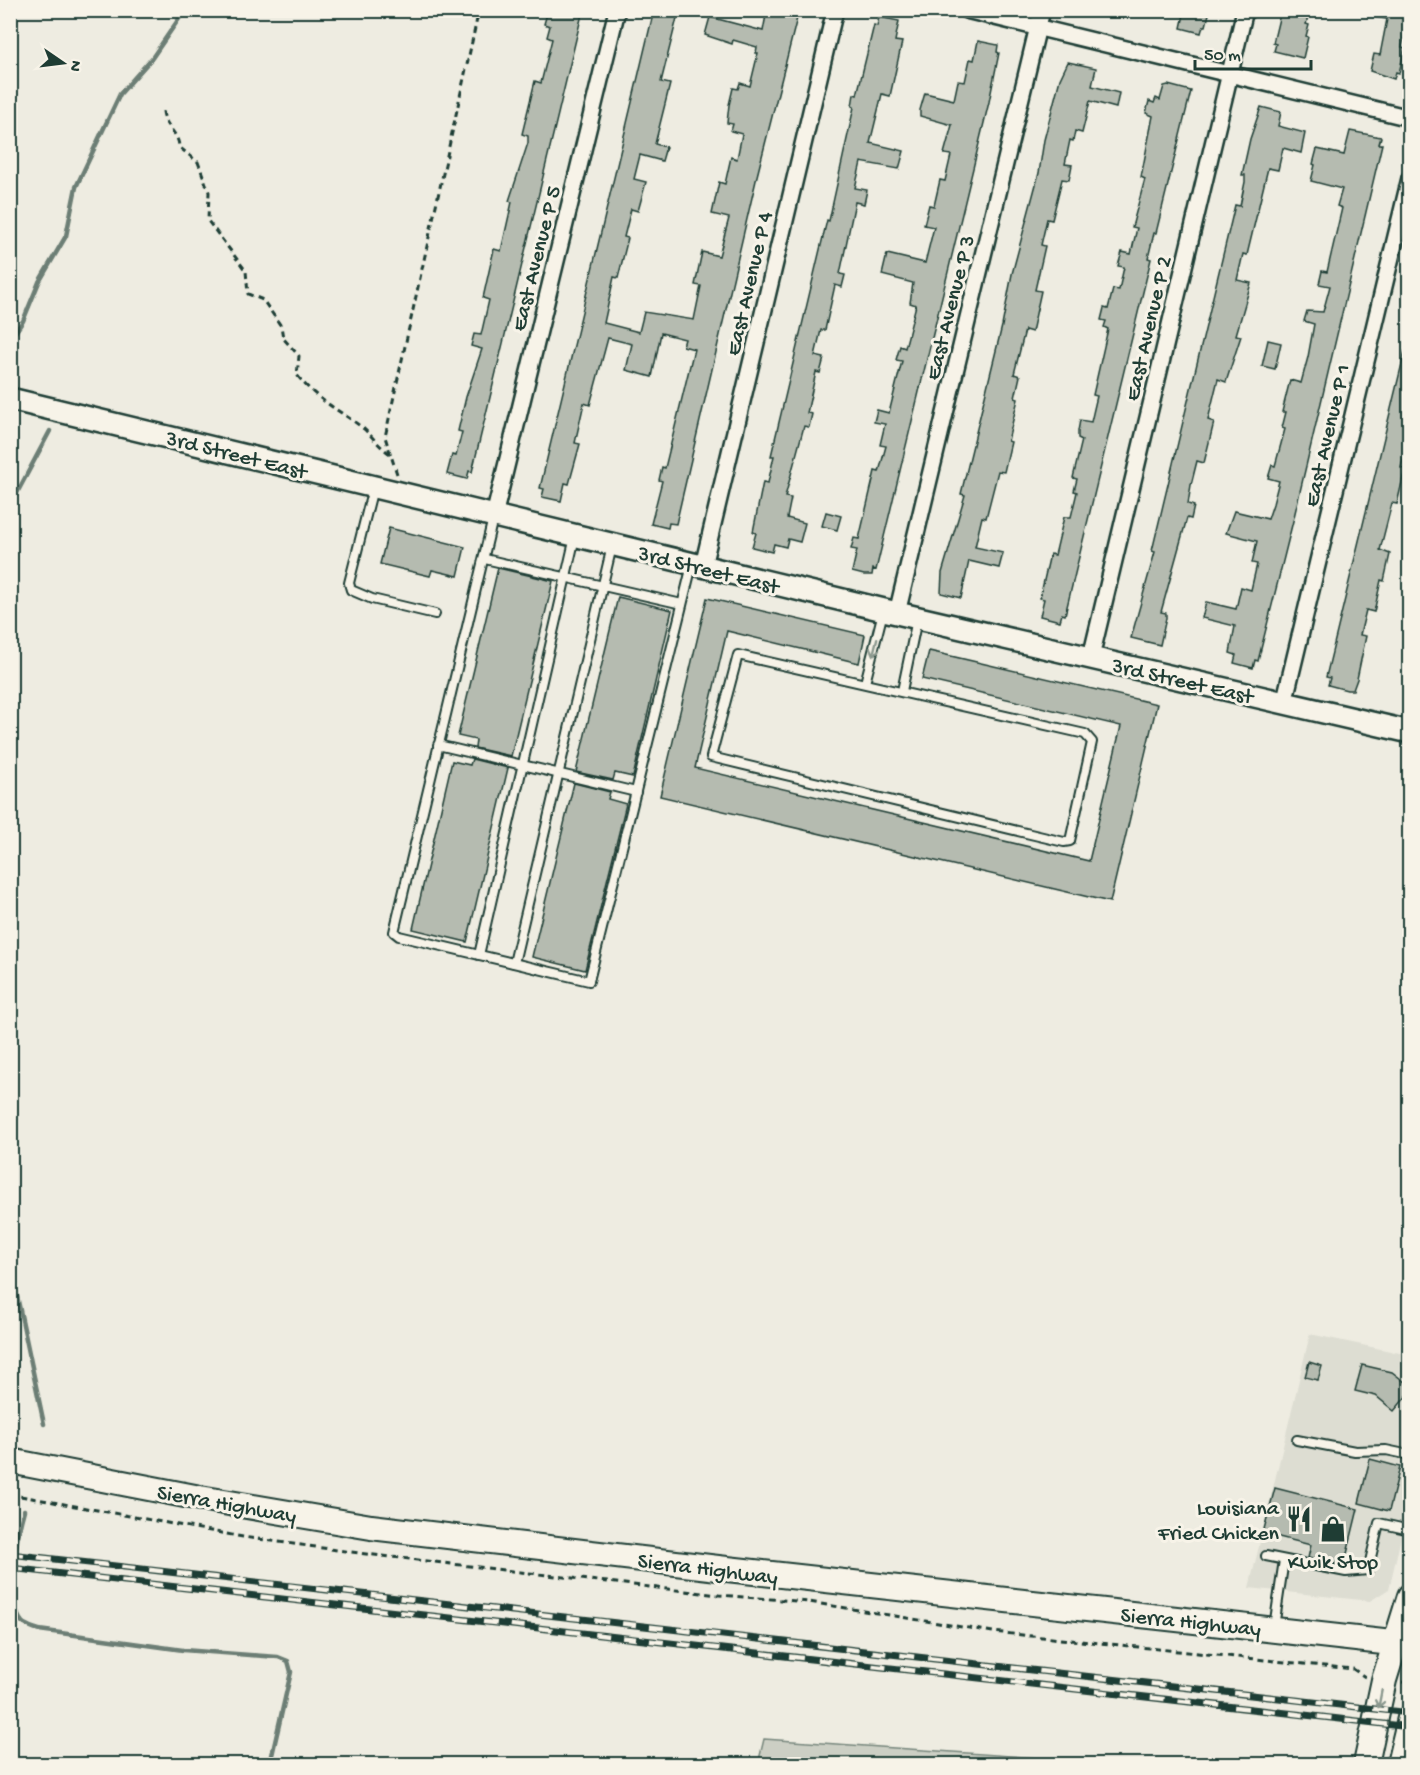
<svg xmlns="http://www.w3.org/2000/svg" width="1420" height="1775" font-family="'Gochi Hand',sans-serif">
<rect width="100%" height="100%" fill="#eeece1"/>
<filter id="ink" filterUnits="userSpaceOnUse"><feTurbulence type="fractalNoise" baseFrequency=".0167" numOctaves="2"/><feDisplacementMap in="SourceGraphic" scale="12" xChannelSelector="R" yChannelSelector="G"/><feConvolveMatrix kernelMatrix="1 2 1 2 8 2 1 2 1" color-interpolation-filters="sRGB"/></filter>
<g filter="url(#ink)">
<path fill="#ddddd2" d="M1310 1334 1409 1355V1503L1389 1589 1370 1601 1249 1588Z"/>
<path fill="#cccfc4" stroke="#76867c" stroke-width="1.5" d="M764 1739 1096 1762 1095 1764H758Z"/>
<g fill="none" stroke-linecap="round" stroke-linejoin="round">
<g stroke="#6c7e74" stroke-width="4.5">
<path d="M10 340 23 321 39 282 66 236 76 187 120 94 152 58 185 10"/>
<path d="M10 506 50 431"/>
<path d="M10 1263 44 1424"/>
<path d="M24 1510C17 1534 5 1601 22 1622 26 1626 34 1628 39 1630L183 1650 278 1657 288 1661 291 1672 270 1764"/>
</g>
</g>
<g fill="#b5bbb0" stroke="#1f3d34" stroke-width="1.5">
<path d="M548 10H583L486 414 472 472 469 471 467 479 447 474 452 455 456 456 462 432 458 431 466 397 482 349 471 346 474 334 481 335 489 300 483 298 494 249 501 251 512 202 509 201 528 143V136L522 134 535 81 541 83 552 39 547 37 550 26 544 24Z"/>
<path d="M654 10H679L661 82 670 84 655 144 666 147 662 161 640 155 634 179 646 182 638 211 631 209 624 237 628 238 618 278 614 277 604 323 639 332 644 312 694 320 701 286 695 285 702 252 719 256 729 218 712 214 719 182 725 184 731 157 737 159 742 134 731 131 733 124 727 123 729 105 733 88 738 89 740 83 750 86 758 53H756L757 47 733 40 732 44 705 35 710 17 763 31 767 10H799L757 176 679 511 676 524 669 523 668 528 651 524 662 481 659 480 662 467 665 468 694 349 683 346 685 339 661 333 652 377 626 370 632 344 608 338 590 405 584 403 575 443 580 444 569 484 565 483 561 501 542 497 544 489 540 488Z"/>
<path d="M1185 10H1210L1206 26H1203L1201 33 1181 28Z"/>
<path d="M1281 10H1310L1306 24 1309 25 1306 36 1308 37 1303 58 1274 51 1276 44 1273 43Z"/>
<path d="M1374 10H1410V23H1407L1402 47 1405 48 1399 73 1396 72 1394 79 1370 71 1374 54 1380 55 1387 19 1374 17Z"/>
<path d="M879 17 899 21 895 41 902 42 890 96 882 94 870 143 904 151 899 169 861 162 855 188 867 190 864 204 855 202 840 274 845 275 842 287 835 285 825 330H821L815 356 824 358 820 373 816 372 807 413 812 414 809 427 804 426 785 497 791 498 787 518 805 523 800 542 788 539 786 547 774 544 772 552 752 547 756 533 753 532 763 482 768 483 774 456H771L827 220 829 221 854 107 852 106 854 94 857 95 874 25 877 26Z"/>
<path d="M978 41 998 45 997 52 999 53 989 102 876 570 873 569 872 575H864L852 572 857 550 851 549 854 538 859 539 875 471 879 472 886 446 880 445 885 424 874 422 877 410 889 413 902 361 896 360 900 346 905 348 916 305 910 303 913 283 882 275 887 254 925 263 934 227 924 225 929 205 934 206 940 180 945 181 951 155 944 154 952 125 920 116V110L925 93 954 100 958 81 965 82 970 59 974 60Z"/>
<path d="M1068 62 1096 68 1092 86 1119 93 1116 108 1090 101 1082 133 1075 131 1073 141 1070 140 1065 164 1072 165 1069 180 1062 179 1052 220 1047 219 1041 245 1045 246 1035 290 1041 291 1032 332 1025 330 1014 374 1020 376 1015 398 1018 399 1008 441 1011 442 1004 472 998 471 986 518 982 517 975 547 1003 553 999 568 969 561 961 598 941 593 942 573 965 495 961 494 1002 326 1012 274 1039 173 1044 140 1060 79Z"/>
<path d="M1168 85 1191 91 1156 233H1154L1148 258 1151 259 1065 615 1062 614 1060 621 1040 616 1044 599 1040 598 1050 554 1055 555 1064 517H1071L1077 492 1074 491 1077 479 1073 478 1082 440 1078 438V431L1080 420 1091 422 1097 396 1093 395 1108 329 1104 327 1106 321 1101 320 1104 308 1108 309 1113 289 1119 290 1124 267 1118 266 1122 252 1131 254 1137 228 1132 227 1145 179 1141 177 1153 116 1146 113 1149 101 1154 103 1156 98 1160 100 1164 86Z"/>
<path d="M1261 107 1281 112 1278 126 1305 133 1301 153 1283 148 1278 170 1268 168 1247 255 1243 254 1237 280 1251 283 1236 335 1241 336 1226 382 1218 379 1208 420 1214 422 1204 463 1197 461 1191 485 1188 504 1194 506 1191 519 1187 518 1161 612 1166 613V618L1160 645 1131 638 1155 552 1152 551 1235 205 1240 206 1245 182V175H1242L1250 139Z"/>
<path d="M1350 131 1381 137 1379 144H1382L1294 517 1258 661 1255 660 1253 668 1234 663 1236 655 1230 653 1235 626 1202 618 1206 602 1236 609 1241 587 1251 590 1257 564 1252 563 1257 541 1226 533 1234 511 1268 519 1273 504 1279 481 1268 478 1272 465 1275 466 1285 429 1282 428 1286 412H1282L1290 380 1301 383 1308 357 1314 324 1304 321 1307 311 1323 312 1330 286 1319 284 1322 271 1327 272 1342 208 1337 206 1342 189 1311 181 1315 165 1313 164 1317 149 1344 155Z"/>
<path d="M1268 340 1281 343 1275 369 1262 366Z"/>
<path d="M1405 351H1410V429L1401 468 1405 469 1397 504 1392 503 1380 550 1390 554 1384 581 1381 580 1374 612 1366 610 1360 635 1366 636 1357 679 1353 690H1347L1328 685 1330 678 1326 677Z"/>
<path d="M826 512 841 516 837 530 822 526Z"/>
<path d="M389 528 465 547 458 576 432 570 430 576 380 564Z"/>
<path d="M498 568 553 581 511 756 475 748 476 740 458 736Z"/>
<path d="M618 597 672 610 633 777 615 773 613 780 576 772Z"/>
<path d="M707 598 865 635 859 663 727 631 695 768 1089 861 1121 726 922 679 929 651 1157 704 1110 902 660 796Z"/>
<path d="M472 759 508 768 467 942 413 929 452 761 470 765Z"/>
<path d="M574 783 610 792 608 799 626 804 585 970 532 957Z"/>
<path d="M1309 1362 1322 1366 1318 1380 1305 1377Z"/>
<path d="M1362 1365 1392 1372 1410 1386V1392L1394 1411 1376 1396 1355 1391Z"/>
<path d="M1370 1459 1400 1467 1389 1511 1359 1503Z"/>
<path d="M1275 1488 1358 1509 1344 1566 1308 1558 1311 1545 1263 1533Z"/>
</g>
<g fill="none" stroke-linecap="round" stroke-linejoin="round">
<g stroke="#1f3d34" stroke-width="12">
<g id="lane">
<path d="M373 488 349 583 351 590 372 599 435 614"/>
<path d="M493 518 394 932 399 936 589 981 692 565"/>
<path d="M485 559 682 604"/>
<path d="M738 655 1085 734 1092 742 1070 841 1064 842 1026 833 711 757Z"/>
<path d="M865 683 883 612"/>
<path d="M902 691 917 619"/>
<path d="M438 745 636 792"/>
<path d="M479 955 575 537"/>
<path d="M514 963 612 546"/>
<path d="M1297 1440 1355 1451 1386 1450 1410 1455"/>
<path d="M1266 1556 1346 1572 1368 1570 1379 1523 1410 1530"/>
<path d="M1274 1627 1284 1560"/>
</g>
</g>
<g stroke="#1f3d34" stroke-width="20">
<g id="street">
<path d="M966 10 1410 118"/>
<path d="M494 516 617 10"/>
<path d="M703 566 835 10"/>
<path d="M897 613 1042 10"/>
<path d="M1091 657 1245 10"/>
<path d="M1284 703 1410 178"/>
</g>
</g>
<g stroke="#1f3d34" stroke-width="26">
<path id="secondary" d="M10 399 884 610 1410 732"/>
</g>
<g stroke="#1f3d34" stroke-width="28">
<g id="primary">
<path d="M10 1461 200 1498 371 1527 718 1568 1410 1645"/>
<path d="M1366 1764 1384 1680 1410 1596"/>
<path d="M1399 1764 1410 1718"/>
</g>
</g>
<g stroke="#1f3d34" stroke-width="3" stroke-dasharray="6 4.5" stroke-linecap="butt">
<path d="M163 111C164 126 179 133 179 147L198 162 209 192 208 221 246 271 248 294 263 300 281 326 283 338 299 356 297 375C317 401 340 410 364 429 374 438 380 448 392 455"/>
<path d="M397 474 385 437 479 10"/>
<path d="M10 1494 243 1537 366 1554 719 1595 809 1602 993 1632 1353 1669 1365 1677"/>
<path d="M1402 1682 1410 1683"/>
</g>
<use href="#lane" stroke="#f7f3e8" stroke-width="8"/>
<use href="#street" stroke="#f7f3e8" stroke-width="15"/>
<use href="#secondary" stroke="#f7f3e8" stroke-width="21"/>
<use href="#primary" stroke="#f7f3e8" stroke-width="24"/>
<g stroke="#1f3d34" stroke-width="7">
<g id="rail">
<path d="M10 1554 1410 1713"/>
<path d="M10 1568 1410 1727"/>
</g>
</g>
<use href="#rail" stroke="#f7f3e8" stroke-width="4.5" stroke-dasharray="14" stroke-linecap="butt"/>
</g>
<defs><path id="oneway-shaft" d="M-6 0H5M1.5-3L5.5 0L1.5 3" fill="none" stroke-width="1.6" stroke-linecap="round" stroke-linejoin="round" transform="scale(1.5)"/></defs>
<g stroke="#8b988e">
<use href="#oneway-shaft" transform="translate(875 647) rotate(104)"/>
<use href="#oneway-shaft" transform="translate(1380 1699) rotate(101)"/>
</g>
</g>
<defs>
<g id="restaurant-bare" transform="scale(2.07)"><path d="M-5-6h1v4h1v-4h1v4h1v-4h1v5L-1.5 .5V6h-2V.5L-5-1ZM5-6V6H3V1.5H1.5Q1.5-4 5-6Z" fill="#1f3d34" stroke="#f7f3e8" stroke-width="2.5" paint-order="stroke"/></g>
<g id="shop-bare" transform="scale(2.07)"><path d="M-5-2.5h2.3a2.7 3.5 0 0 1 5.4 0H5L5.5 6h-11ZM-1.5-2.5h3a1.5 2.3 0 0 0-3 0Z" fill="#1f3d34" stroke="#f7f3e8" stroke-width="2.5" paint-order="stroke"/></g>
</defs>
<g fill-rule="evenodd">
<use href="#restaurant-bare" x="1299" y="1519"/>
<use href="#shop-bare" x="1333" y="1529"/>
</g>
<g text-anchor="middle" stroke-width="6" stroke-linejoin="round" paint-order="stroke">
<g font-size="22" fill="#1f3d34" stroke="#f7f3e8">
<text transform="translate(534 258) rotate(-76)" y="8">East Avenue P 5</text>
<text transform="translate(747 283) rotate(-77)" y="8">East Avenue P 4</text>
<text transform="translate(948 307) rotate(-76)" y="8">East Avenue P 3</text>
<text transform="translate(1146 328) rotate(-77)" y="8">East Avenue P 2</text>
<text transform="translate(1325 435) rotate(-77)" y="8">East Avenue P 1</text>
<text transform="translate(237 453) rotate(14)" y="8">3rd Street East</text>
<text transform="translate(709 568) rotate(14)" y="8">3rd Street East</text>
<text transform="translate(1183 679) rotate(13)" y="8">3rd Street East</text>
<text transform="translate(227 1502) rotate(10)" y="8">Sierra Highway</text>
<text transform="translate(708 1567) rotate(7)" y="8">Sierra Highway</text>
<text transform="translate(1191 1620) rotate(6)" y="8">Sierra Highway</text>
</g>
<g font-size="22" fill="#1f3d34" stroke="#f7f3e8" text-anchor="end">
<text x="1279" y="1514">Louisiana<tspan x="1279" dy="25">Fried Chicken</tspan></text>
<text x="1333" y="1568" text-anchor="middle">Kwik Stop</text>
</g>
</g>
<rect width="1420" height="1775" fill="none" stroke="#f7f3e8" stroke-width="36"/>
<rect x="18" y="18" width="1384" height="1739" fill="none" stroke="#1f3d34" stroke-width="2" filter="url(#ink)"/>
<g transform="translate(63 63) rotate(104)" stroke="#f7f3e8" stroke-width="4.5" paint-order="stroke">
<path d="M0-4.5L10 22L0 15L-10 22Z" fill="#1f3d34"/>
<text y="-9" font-size="16" font-weight="bold" text-anchor="middle" fill="#1f3d34">N</text>
</g>
<path d="M1195 60v9h116v-9" fill="none" stroke="#1f3d34" stroke-width="3"/>
<text x="1204" y="60" font-size="18" fill="#1f3d34" stroke="#f7f3e8" stroke-width="4.5" paint-order="stroke">50 m</text>
</svg>
